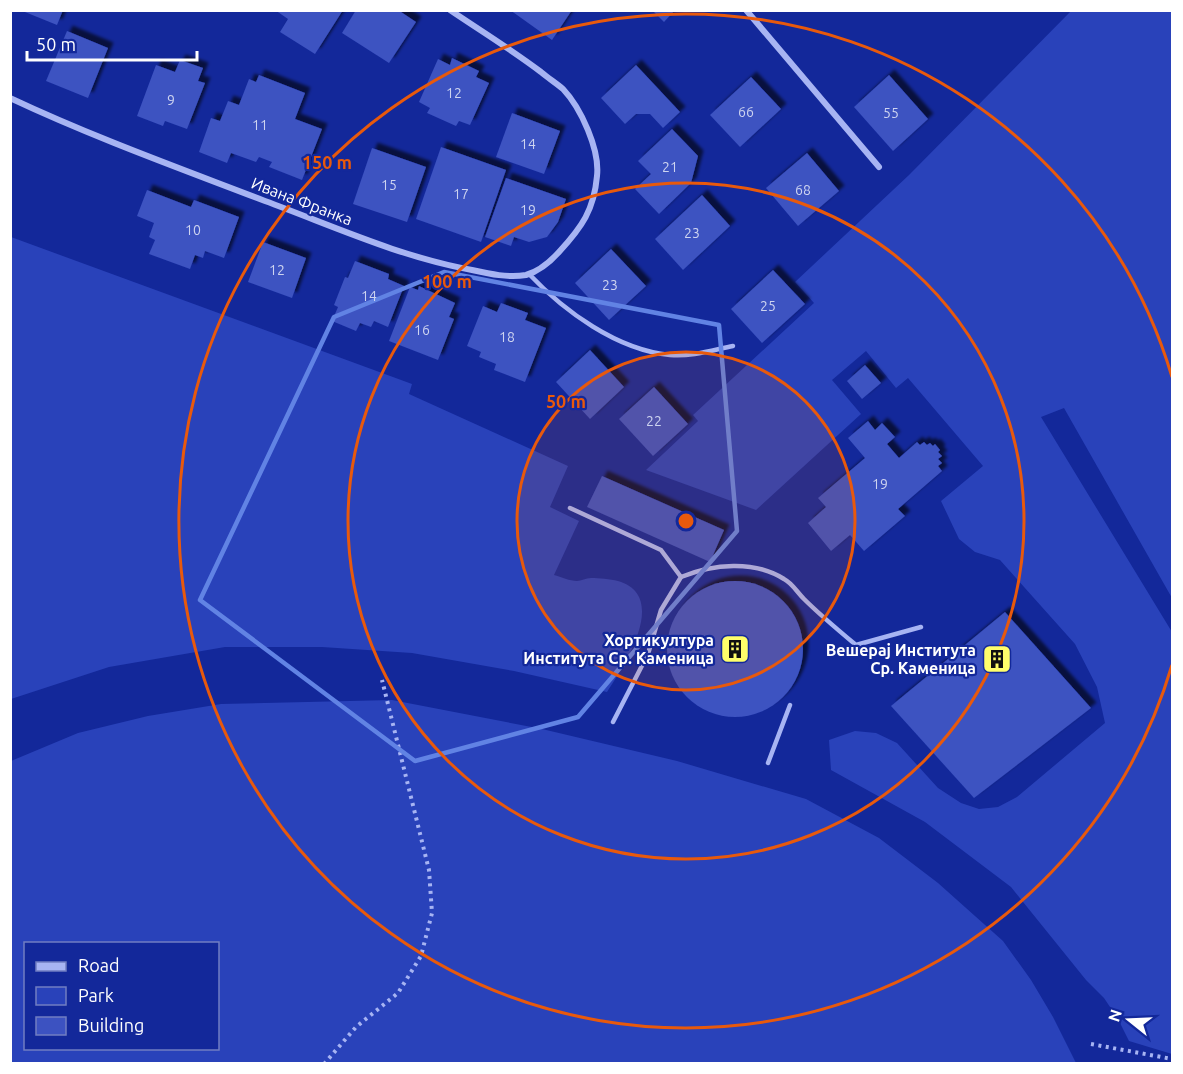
<svg xmlns="http://www.w3.org/2000/svg" width="1183" height="1074" font-family="Ubuntu,sans-serif">
<defs>
<filter id="shadow"><feDropShadow dx="5.5" dy="-5.5" stdDeviation="1.5" flood-color="#0009"/></filter>
</defs>
<rect width="100%" height="100%" fill="#13289a"/>
<g fill="#2942ba" fill-rule="evenodd">
<path d="M1072 10 1172 11V598L1064 408 1041 417 1172 632V1054L1129 1041 1118 1019 1104 998 1086 980 1011 887 925 822 831 770 829 740 855 731 876 733 897 743 938 788 961 803 979 809 998 807 1017 797 1105 723 1097 687 1075 644 1000 560 975 552 959 539 941 501 983 466 908 378 896 388 866 351 832 380 861 414 756 510 646 470 698 421 693 415 814 303 795 282 909 175Z"/>
<path d="M11 237 412 384 409 394 568 466 550 507 579 521 554 575C561 577 570 581 577 581 581 581 586 578 591 578 599 578 610 579 618 581 670 596 624 666 607 692L514 671 412 653 322 647H225L109 667 11 699Z"/>
<path d="M392 700 542 729 677 761 806 799 879 838 938 883 1003 941 1031 980 1053 1017 1076 1063H11V761L78 733 148 716 221 704ZM26 944H218V1048H26Z"/>
</g>
<g fill="#3c52c1" filter="url(#shadow)">
<path d="M20 10H63L57 25Z"/>
<path d="M275 10H343L315 54 280 32 288 19Z"/>
<path d="M356 10H398L416 22 389 63 342 33Z"/>
<path d="M510 10H572L552 40Z"/>
<path d="M652 10H675L664 22Z"/>
<path d="M67 31 108 48 88 98 46 81Z"/>
<path d="M452 58 479 71 476 77 489 83 470 125 459 121 456 126 427 113 430 108 419 102 438 59 450 65Z"/>
<path d="M180 60 203 68 198 81 205 83 187 129 165 121 163 126 137 116 156 65 175 72Z"/>
<path d="M636 65 680 112 663 128 650 114H636L625 124 601 98Z"/>
<path d="M259 75 305 93 295 119 322 129 302 180 269 167 272 162 259 157 256 162 231 153 227 163 199 152 211 118 220 121 228 101 239 105 249 79 256 82Z"/>
<path d="M889 75 928 119 893 151 854 107Z"/>
<path d="M751 77 781 109 740 147 710 115Z"/>
<path d="M512 113 560 131 544 174 496 157Z"/>
<path d="M672 129 698 156 691 183 659 214 635 189 651 174 638 161Z"/>
<path d="M441 147 506 170 481 242 416 219Z"/>
<path d="M372 148 426 167 407 222 353 204Z"/>
<path d="M807 153 839 191 798 226 766 188Z"/>
<path d="M506 178 566 199 558 222 547 237 529 242 514 237 511 246 485 237Z"/>
<path d="M147 190 191 207 194 200 239 217 224 258 205 251 203 258 195 255 190 269 149 254 155 240 149 237 154 223 137 216Z"/>
<path d="M702 195 730 226 683 270 655 239Z"/>
<path d="M263 242 306 258 292 298 248 282Z"/>
<path d="M611 249 646 286 609 320 575 283Z"/>
<path d="M355 261 389 274 388 279 404 286 388 327 374 321 371 327 360 323 356 331 332 321 338 307 334 305 345 277 348 278Z"/>
<path d="M773 270 805 304 762 343 731 309Z"/>
<path d="M419 286 455 303 449 317 454 319 438 360 389 341 410 287 418 290Z"/>
<path d="M501 303 528 313 525 320 546 328 525 382 494 370 496 364 479 357 481 352 467 346 483 306 497 312Z"/>
<path d="M590 350 624 387 590 419 556 382Z"/>
<path d="M865 365 881 383 862 399 847 381Z"/>
<path d="M654 387 688 424 653 456 619 419Z"/>
<path d="M868 421 875 430 882 423 895 437 887 444 899 458 917 442 920 445 924 442 927 445 930 443 933 446 935 444 940 450 938 452 942 456 938 459 942 463 938 466 942 471 898 509 905 516 864 551 850 535 831 551 808 523 826 507 818 498 865 458 848 438Z"/>
<path d="M602 476 724 530 710 562 587 507Z"/>
<circle cx="735" cy="649" r="68"/>
<path d="M1005 612 1091 708 974 798 891 706Z"/>
</g>
<g fill="none" stroke-linecap="round" stroke-linejoin="round">
<g stroke="#a7b4f3" stroke-width="4" stroke-dasharray="3 4.5" stroke-linecap="butt">
<path d="M1091 1044 1172 1059"/>
<path d="M324 1064 356 1027 398 993 421 956 432 913 429 870 382 680"/>
</g>
<g stroke="#a7b4f3" stroke-width="4.5">
<path d="M529 274C564 311 617 350 670 355 691 357 713 350 733 346"/>
<path d="M570 508 661 550 681 577 661 610 648 654 613 722"/>
<path d="M681 577C713 564 754 560 784 579 792 583 797 592 804 599 820 615 838 630 856 645L921 627"/>
<path d="M768 763 790 705"/>
</g>
<g stroke="#a7b4f3" stroke-width="6">
<path d="M746 10 879 167"/>
<path d="M10 98C93 137 179 168 265 201 333 226 400 257 472 270 490 274 508 278 526 275 540 271 550 262 559 252 582 227 594 210 597 176 600 150 581 108 563 89 556 83 548 78 541 72 512 50 481 31 450 10"/>
</g>
</g>
<path fill="none" stroke="#6183e4" stroke-width="4.5" stroke-linejoin="round" d="M444 272 719 325 737 531 578 717 415 761 200 600 334 317Z"/>
<circle cx="686" cy="521" r="169" fill="#e8590c" fill-opacity=".12"/>
<g fill="none" stroke="#e8590c" stroke-width="3">
<circle cx="686" cy="521" r="169"/>
<circle cx="686" cy="521" r="338"/>
<path d="M1172 665A507 507 0 1 1 1172 377"/>
</g>
<defs>
<g id="building-square" transform="scale(1.5)"><rect x="-9" y="-9" width="18" height="18" rx="4" fill="#fffe6a" stroke="#13289a"/><path d="M-4-6H4V6H1V3H-1V6H-4ZM-2.5-4.3h1.7v1.8h-1.7ZM.8-4.3h1.7v1.8H.8ZM-2.5-1h1.7V.8h-1.7ZM.8-1h1.7V.8H.8Z" fill="#111"/></g>
</defs>
<g fill-rule="evenodd">
<use href="#building-square" x="735" y="649"/>
<use href="#building-square" x="997" y="659"/>
</g>
<g text-anchor="middle" stroke-width="4.5" stroke-linejoin="round" paint-order="stroke">
<g font-size="14" fill="#ced4f0">
<text x="454" y="98">12</text>
<text x="171" y="105">9</text>
<text x="746" y="117">66</text>
<text x="891" y="118">55</text>
<text x="260" y="130">11</text>
<text x="528" y="149">14</text>
<text x="670" y="172">21</text>
<text x="389" y="190">15</text>
<text x="803" y="195">68</text>
<text x="461" y="199">17</text>
<text x="528" y="215">19</text>
<text x="193" y="235">10</text>
<text x="692" y="238">23</text>
<text x="277" y="275">12</text>
<text x="610" y="290">23</text>
<text x="369" y="301">14</text>
<text x="768" y="311">25</text>
<text x="422" y="335">16</text>
<text x="507" y="342">18</text>
<text x="654" y="426">22</text>
<text x="880" y="489">19</text>
</g>
<g font-size="16" fill="#fff" stroke="#13289a">
<text transform="translate(302 201) rotate(21)" y="6">Ивана Франка</text>
</g>
<g font-size="16" font-weight="bold" fill="#fff" stroke="#13289a" text-anchor="end">
<text x="714" y="646">Хортикултура<tspan x="714" dy="18">Института Ср. Каменица</tspan></text>
<text x="976" y="656">Вешерај Института<tspan x="976" dy="18">Ср. Каменица</tspan></text>
</g>
</g>
<circle cx="686" cy="521" r="9" fill="#e8590c" stroke="#13289a" stroke-width="3"/>
<g font-size="18" text-anchor="middle" font-weight="bold" fill="#e8590c" stroke="#13289a" stroke-width="4.5" stroke-linejoin="round" paint-order="stroke">
<text x="327" y="169">150 m</text>
<text x="447" y="288">100 m</text>
<text x="566" y="408">50 m</text>
</g>
<rect width="1183" height="1074" fill="none" stroke="#ffffff" stroke-width="24"/>
<rect x="24" y="942" width="195" height="108" fill="#13289a" stroke="#717ec2" stroke-width="1.5"/>
<rect x="36" y="962" width="30" height="9" fill="#a7b4f3" stroke="#717ec2" stroke-width="1.5"/>
<text x="78" y="972" font-size="18" fill="#ffffff">Road</text>
<rect x="36" y="987" width="30" height="18" fill="#2942ba" stroke="#717ec2" stroke-width="1.5"/>
<text x="78" y="1002" font-size="18" fill="#ffffff">Park</text>
<rect x="36" y="1017" width="30" height="18" fill="#3c52c1" stroke="#717ec2" stroke-width="1.5"/>
<text x="78" y="1032" font-size="18" fill="#ffffff">Building</text>
<g transform="translate(1129 1020) rotate(288)" stroke="#13289a" stroke-width="4.5" paint-order="stroke">
<path d="M0-4.5L10 22L0 15L-10 22Z" fill="#ffffff"/>
<text y="-9" font-size="16" font-weight="bold" text-anchor="middle" fill="#ffffff">N</text>
</g>
<path d="M27 51v9h170v-9" fill="none" stroke="#ffffff" stroke-width="3"/>
<text x="36" y="51" font-size="18" fill="#ffffff" stroke="#13289a" stroke-width="4.5" paint-order="stroke">50 m</text>
</svg>
